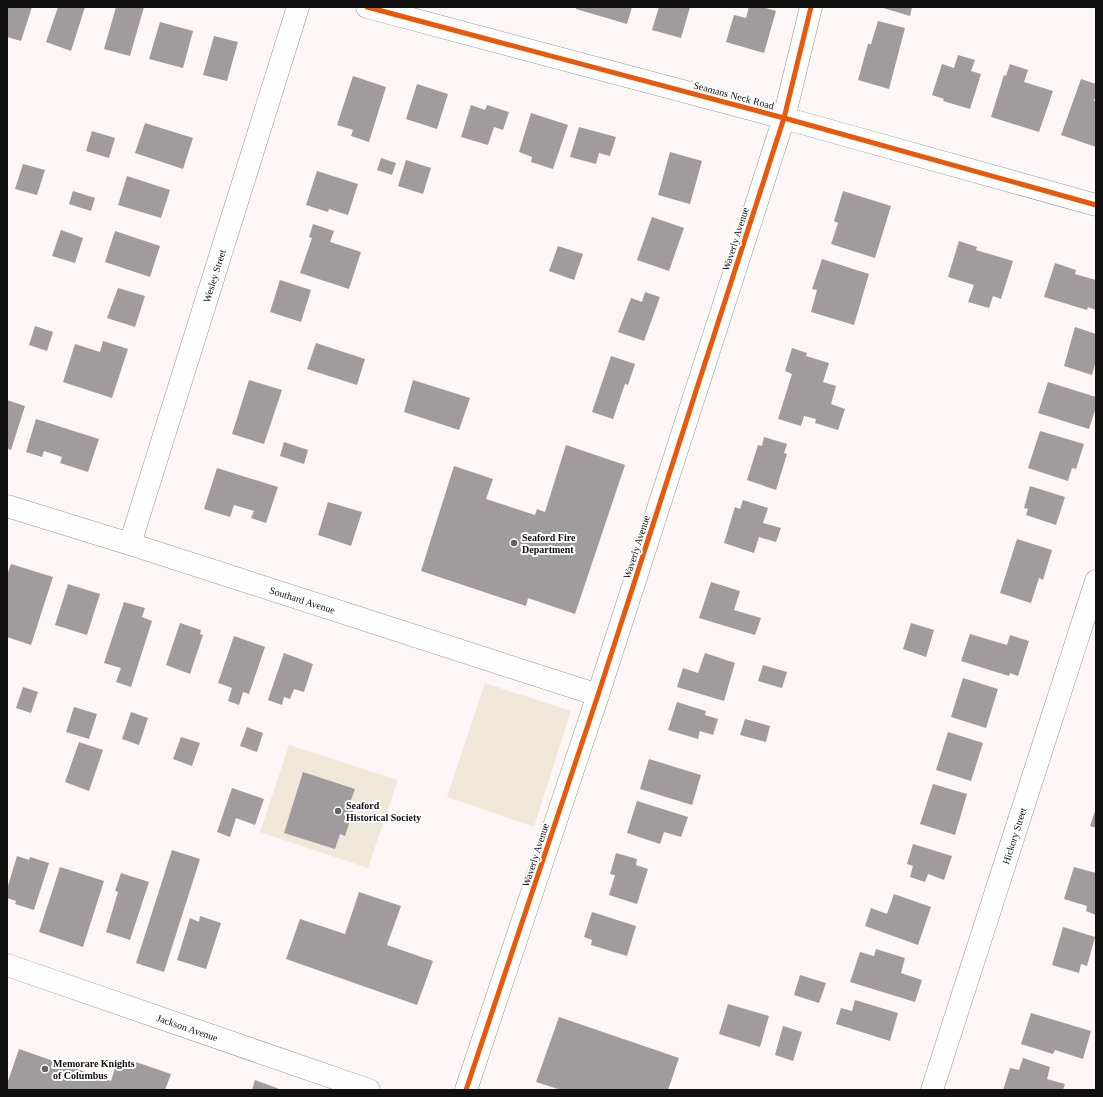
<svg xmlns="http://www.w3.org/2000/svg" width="1103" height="1097" font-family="'Times New Roman',serif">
<rect width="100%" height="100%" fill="#fcf7f6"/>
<g fill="#efe8d9">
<path d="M485 683 571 711 534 827 447 797Z"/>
<path d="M289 745 398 780 368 868 260 832Z"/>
</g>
<g fill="#a09b9c">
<path d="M7 7H32L21 41 7 37Z"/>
<path d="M58 7H85L71 51 46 42Z"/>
<path d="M116 7H144L130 56 104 49Z"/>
<path d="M576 7H632L627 24 576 9Z"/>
<path d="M659 7H690L681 38 652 30Z"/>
<path d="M749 7H762L776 11 764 53 726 42 734 15 746 18Z"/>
<path d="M880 7H912L910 16Z"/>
<path d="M878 21 905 28 889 89 858 80 868 44H871Z"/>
<path d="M160 22 193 31 183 68 149 59Z"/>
<path d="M214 36 238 42 227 81 203 75Z"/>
<path d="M958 55 975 60 971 71 981 74 970 109 943 101 944 99 932 95 942 64 954 68Z"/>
<path d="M1010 64 1028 70 1024 82 1053 91 1039 132 991 117 1004 75 1006 76Z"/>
<path d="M353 76 386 87 369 142 351 136 353 130 337 125Z"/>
<path d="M1081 79 1096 84V95L1094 101 1096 102V147L1061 135Z"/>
<path d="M417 84 448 94 437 129 406 119Z"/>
<path d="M471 105 485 110 487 105 509 112 503 130 494 127 488 145 461 137Z"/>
<path d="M531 113 568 125 553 169 531 162 532 157 519 152Z"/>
<path d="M145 123 193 138 183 169 135 153Z"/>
<path d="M579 127 616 137 610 156 599 153 596 164 570 157Z"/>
<path d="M92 131 115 138 109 158 86 151Z"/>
<path d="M670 152 702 161 690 204 658 195Z"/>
<path d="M381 158 396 163 392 175 377 170Z"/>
<path d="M406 160 431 168 423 194 398 186Z"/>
<path d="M23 164 45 170 37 195 15 189Z"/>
<path d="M317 171 358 184 348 215 329 209 328 212 306 205Z"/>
<path d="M127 176 170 190 161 218 118 205Z"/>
<path d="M73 191 95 198 91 211 69 204Z"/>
<path d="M843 191 891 206 875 258 831 244 838 223 834 221Z"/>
<path d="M652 217 684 228 669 271 637 260Z"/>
<path d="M313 224 334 231 330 242 361 252 349 289 300 273 312 238 309 237Z"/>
<path d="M61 230 83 238 75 263 52 256Z"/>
<path d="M115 231 160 246 150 277 105 262Z"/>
<path d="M959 241 977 247 976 250 1013 261 1001 299 993 296 989 308 968 302 974 285 948 277Z"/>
<path d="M558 246 583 254 574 280 549 271Z"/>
<path d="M822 259 869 274 854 325 811 312 817 290 812 289Z"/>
<path d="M1055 263 1076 270 1075 274 1096 280V310L1088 307 1087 310 1044 297Z"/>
<path d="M280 280 311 290 301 322 270 312Z"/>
<path d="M118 288 145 296 135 327 107 318Z"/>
<path d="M645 292 660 297 644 341 618 332 631 298 642 302Z"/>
<path d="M35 326 53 332 47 351 29 345Z"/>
<path d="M1075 327 1096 334V361L1092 375 1064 366Z"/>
<path d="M103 341 128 349 112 398 63 382 75 344 100 352Z"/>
<path d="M316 343 365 359 357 385 307 369Z"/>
<path d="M792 348 807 353 806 356 829 363 823 382 836 386 831 404 845 409 838 430 815 423 816 419 804 416 801 426 778 419 792 374 785 371Z"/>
<path d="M611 356 635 364 628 385 625 384 613 419 592 412Z"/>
<path d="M249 380 282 390 264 444 232 434Z"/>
<path d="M413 380 470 398 459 430 404 412Z"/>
<path d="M1048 382 1096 397V407L1089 429 1038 413Z"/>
<path d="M7 400 25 406 11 450 7 448Z"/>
<path d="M36 419 99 439 88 472 60 463 62 457 44 451 42 457 26 452Z"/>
<path d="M1040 431 1084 444 1076 469 1072 468 1068 481 1028 468Z"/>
<path d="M764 437 787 444 784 453 787 454 776 490 747 480 758 445 762 446Z"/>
<path d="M284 442 308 450 304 464 280 456Z"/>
<path d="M566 445 625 465 575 614 528 598 526 606 421 571 454 466 493 479 486 499 535 515 537 509 545 512Z"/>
<path d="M217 468 278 487 266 523 251 518 254 511 234 505 230 517 204 509Z"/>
<path d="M1030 486 1065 497 1056 525 1026 515 1028 509 1024 508Z"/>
<path d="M743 500 768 508 763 523 781 528 776 542 759 537 754 553 724 543 735 507 740 509Z"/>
<path d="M328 502 362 512 351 546 318 535Z"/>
<path d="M1017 539 1052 550 1043 580 1039 578 1031 603 1000 593Z"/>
<path d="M11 564 53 577 31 645 7 637V575Z"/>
<path d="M711 582 740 591 734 610 761 618 755 635 699 618Z"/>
<path d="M68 584 100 594 87 635 55 625Z"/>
<path d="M124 602 145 608 142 617 152 621 131 687 116 682 121 668 104 663Z"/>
<path d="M180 623 201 630 200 634 203 635 190 674 166 665Z"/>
<path d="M911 623 934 630 926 657 903 649Z"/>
<path d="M970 634 1007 645 1010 635 1029 641 1018 676 1010 673 1009 676 961 661Z"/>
<path d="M234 636 265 647 249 694 243 692 239 705 228 701 232 688 218 683Z"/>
<path d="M284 653 313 664 304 692 294 689 290 699 284 697 282 705 268 700Z"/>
<path d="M705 653 735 663 724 701 677 687 683 668 698 673Z"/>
<path d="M763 665 787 672 782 688 758 681Z"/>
<path d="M963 678 998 689 986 728 951 717Z"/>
<path d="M23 687 38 692 31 713 16 708Z"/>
<path d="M677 702 706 711 705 715 718 719 713 735 700 731 698 739 668 730Z"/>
<path d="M74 707 97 714 89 739 66 732Z"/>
<path d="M131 712 148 718 139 745 122 739Z"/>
<path d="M745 719 770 726 766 742 740 735Z"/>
<path d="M247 727 263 733 257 752 240 746Z"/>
<path d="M948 732 983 743 971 781 936 770Z"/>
<path d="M181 737 200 743 192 766 173 759Z"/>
<path d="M79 742 103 750 89 791 65 782Z"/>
<path d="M649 759 701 775 692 805 640 789Z"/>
<path d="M303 772 355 789 350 803 355 805 345 836 340 834 335 849 284 833Z"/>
<path d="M933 784 967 794 955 835 920 824Z"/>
<path d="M232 788 264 799 255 825 236 818 230 837 217 832Z"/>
<path d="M637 801 688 817 681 837 664 832 660 844 627 833Z"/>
<path d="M1096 808V828L1090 826Z"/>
<path d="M913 844 952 856 944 880 928 874 925 882 910 877 913 866 907 864Z"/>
<path d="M172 850 200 859 164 972 136 963Z"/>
<path d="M616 853 637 859 636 865 648 869 637 904 609 895 615 875 610 874Z"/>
<path d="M17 856 29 860 30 857 49 863 34 910 15 904 16 901 7 898V889Z"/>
<path d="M60 867 104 881 83 947 39 932Z"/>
<path d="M1074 867 1096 873V915L1086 911 1087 906 1064 899Z"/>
<path d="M121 873 149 882 130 940 106 932 118 892 115 891Z"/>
<path d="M359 892 401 906 387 945 433 961 417 1005 286 959 300 919 345 934Z"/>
<path d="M894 894 931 907 918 945 865 926 871 908 887 914Z"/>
<path d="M592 912 636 926 627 956 591 945 592 940 584 937Z"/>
<path d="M200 916 221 923 206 969 177 960 190 918 199 922Z"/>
<path d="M1063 927 1095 937 1087 966 1081 964 1079 973 1052 965Z"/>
<path d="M876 949 905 958 901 973 922 980 915 1002 850 982 860 952 874 956Z"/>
<path d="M800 975 826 983 819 1003 794 995Z"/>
<path d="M855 1000 898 1013 890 1041 836 1024 841 1008 852 1011Z"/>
<path d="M728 1004 769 1016 760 1047 719 1034Z"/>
<path d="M1031 1013 1091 1031 1083 1059 1055 1050 1053 1054 1021 1044Z"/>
<path d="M559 1017 679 1058 668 1090H561L536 1082Z"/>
<path d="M783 1026 802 1032 793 1061 775 1055Z"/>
<path d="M19 1049 111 1081 116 1065 123 1064 127 1059 171 1074 165 1090H7V1084Z"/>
<path d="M1023 1058 1050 1067 1047 1079 1065 1084 1063 1090H1003L1010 1068 1019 1070Z"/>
<path d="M255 1080 282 1090H252Z"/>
</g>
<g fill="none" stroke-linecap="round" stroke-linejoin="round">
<g stroke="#969494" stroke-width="23">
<g id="minor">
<path d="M367 7 784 118 1096 205"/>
<path id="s1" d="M7 506 130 544 598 695"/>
<path id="s2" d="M130 544 298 7"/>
<path id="s3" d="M7 965 369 1090"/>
<path d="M466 1090 598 695 784 118 811 7"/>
<path id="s4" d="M932 1090 1096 581"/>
</g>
</g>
<use href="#minor" stroke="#fffefe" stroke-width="22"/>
<g stroke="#fff" stroke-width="8">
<g id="cycleway">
<path d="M367 7 784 118 1096 205"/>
<path d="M466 1090 598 695 784 118 811 7"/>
</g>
</g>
<use href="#cycleway" stroke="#e8590c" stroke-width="5"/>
</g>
<g fill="#636160" stroke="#fff" stroke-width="1.5">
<circle cx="514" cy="543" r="4"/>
<circle cx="338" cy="811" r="4"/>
<circle cx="45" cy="1069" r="4"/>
</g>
<g text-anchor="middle" stroke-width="4" stroke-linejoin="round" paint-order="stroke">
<g font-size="10" fill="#101010" stroke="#fff">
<text transform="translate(734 95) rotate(15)" y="4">Seamans Neck Road</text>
<text transform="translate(735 239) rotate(-72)" y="4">Waverly Avenue</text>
<text dy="4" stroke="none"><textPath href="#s2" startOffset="281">Wesley Street</textPath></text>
<text transform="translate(636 547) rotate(-72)" y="4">Waverly Avenue</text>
<text dy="4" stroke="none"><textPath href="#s1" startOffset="310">Southard Avenue</textPath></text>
<text dy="4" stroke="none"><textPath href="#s4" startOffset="267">Hickory Street</textPath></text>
<text transform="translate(535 855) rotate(-72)" y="4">Waverly Avenue</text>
<text dy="4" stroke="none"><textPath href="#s3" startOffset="191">Jackson Avenue</textPath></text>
</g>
<g font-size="10" font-weight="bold" fill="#101010" stroke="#fff" text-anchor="start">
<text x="522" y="541">Seaford Fire<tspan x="522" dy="12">Department</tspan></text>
<text x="346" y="809">Seaford<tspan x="346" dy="12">Historical Society</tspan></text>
<text x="53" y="1067">Memorare Knights<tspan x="53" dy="12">of Columbus</tspan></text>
</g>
</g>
<rect width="1103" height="1097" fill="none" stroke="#101010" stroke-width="16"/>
</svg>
